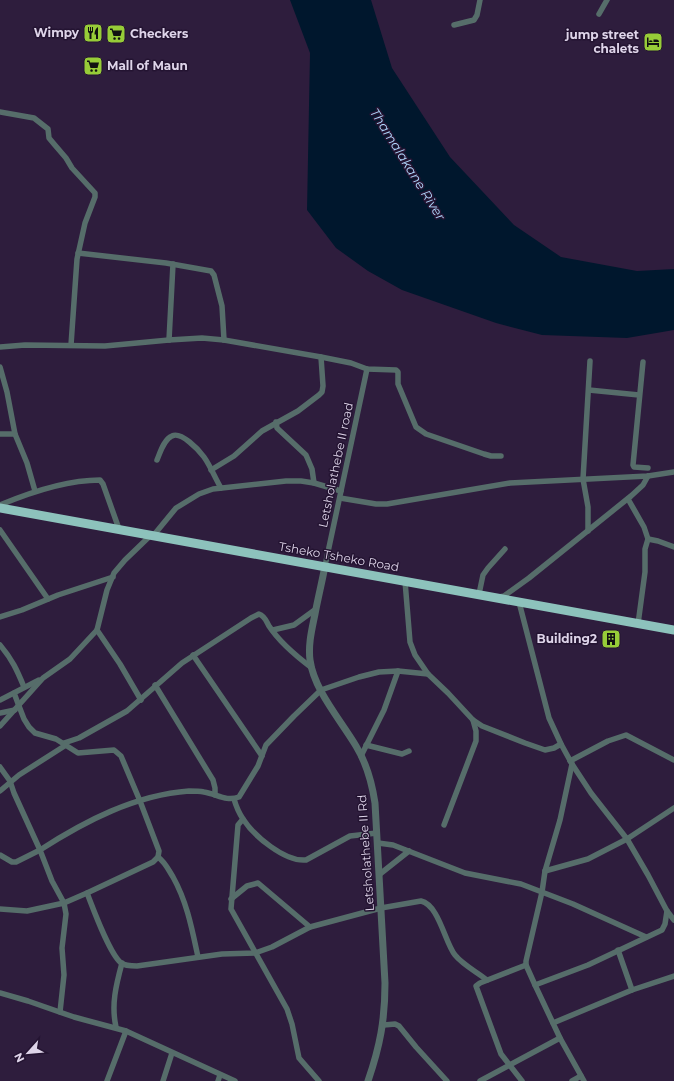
<svg xmlns="http://www.w3.org/2000/svg" width="674" height="1081" font-family="Montserrat,sans-serif">
<rect width="100%" height="100%" fill="#2e1d3d"/>
<path fill="#00172d" d="M290 0H371L392 68 450 157 514 225 561 257 637 271 674 269V330L627 338 542 335 496 323 402 290 368 271 336 248 307 210 310 53Z"/>
<g fill="none" stroke-linecap="round" stroke-linejoin="round">
<g stroke="#566d6a" stroke-width="5.5">
<path d="M599 14 607 0"/>
<path d="M454 25 474 20 477 15 480 0"/>
<path d="M0 112 34 118 48 129 49 138 54 144 66 158 72 168 95 193V197L85 223 77 259 71 345"/>
<path d="M78 253 166 263 211 271 214 275 222 306 224 340"/>
<path d="M169 340 173 264"/>
<path d="M0 347 25 345 105 346 169 340 202 338 224 340 321 357 351 363 367 369 396 370 398 372V384L416 427 426 434 484 454 491 456H501"/>
<path d="M643 362 633 465 634 467 648 468"/>
<path d="M0 367 7 392 15 434"/>
<path d="M589 390 639 395"/>
<path d="M276 422 277 428 306 455 312 469 314 483"/>
<path d="M0 434H15L27 463 35 491"/>
<path d="M157 460C160 453 164 439 172 436 181 431 199 450 204 457 211 467 215 478 221 488"/>
<path d="M211 470 234 456 262 431 298 411 319 395 322 392 323 386 321 357"/>
<path d="M340 498 376 504H387L510 483 648 476 674 472"/>
<path d="M628 499 644 527 648 539 645 549V572L638 624"/>
<path d="M0 505C31 492 66 480 100 480L103 484 119 529"/>
<path d="M0 530 48 599"/>
<path d="M588 531V507L583 479 590 361"/>
<path d="M153 536 176 508 199 494 213 489 286 481H301L314 483 341 491"/>
<path d="M648 539 658 541 674 547"/>
<path d="M325 566 367 369"/>
<path d="M405 581 410 642 415 655 428 674 448 693 473 720 482 726 525 743 545 750 554 748 561 744"/>
<path d="M479 594 483 575 488 568 505 549"/>
<path d="M499 597 504 596 529 578 631 496 643 485 648 476"/>
<path d="M519 602 549 718 561 744 572 764 591 793 627 839 648 875 667 911 674 920"/>
<path d="M0 617 22 610 58 595 113 577"/>
<path d="M97 630 120 664 141 700"/>
<path d="M273 630 294 625 316 609"/>
<path d="M0 645C12 659 17 670 24 687"/>
<path d="M193 655 262 756"/>
<path d="M155 685 213 780 215 788V795"/>
<path d="M14 693 24 719 29 727 35 733 56 739 78 753 114 750 121 756 140 801 159 851 158 857 153 862 87 893C93 908 109 953 121 963 125 966 132 966 137 966L222 954 255 953 272 947 310 927 381 908 421 901C439 905 445 943 455 955 463 965 477 972 487 980"/>
<path d="M0 700 39 680"/>
<path d="M0 713 15 710"/>
<path d="M0 726 43 678 70 659 97 630 107 590 114 573 125 560 151 535"/>
<path d="M64 743 79 738 127 711 182 663 251 618 259 614C265 616 266 621 269 626 280 643 296 656 312 668"/>
<path d="M366 745 402 754 409 751"/>
<path d="M361 756 384 710 398 671"/>
<path d="M570 761 608 741 626 735 674 760"/>
<path d="M0 767 10 781 14 793 40 850 16 862H12L0 855"/>
<path d="M0 791 19 775 66 745"/>
<path d="M234 799C236 806 239 813 243 819 254 836 285 862 306 860L350 836 377 833"/>
<path d="M243 819 238 825 231 909 287 1009 292 1024 299 1058 319 1081"/>
<path d="M444 825 476 741V731L473 720"/>
<path d="M378 843 393 845 465 873 521 884 573 904 646 937"/>
<path d="M158 857C165 862 168 869 173 877 187 902 192 929 198 957"/>
<path d="M545 871 588 859 627 839 674 808"/>
<path d="M380 874 409 851"/>
<path d="M87 893 64 903 52 881 40 850C85 821 135 795 189 791 194 791 199 791 204 792 217 794 226 802 239 797L258 766 266 745 294 716 321 690 359 677 379 672 398 671 428 674"/>
<path d="M231 899 247 886 258 883 310 927"/>
<path d="M0 909 27 911 64 903 66 914 62 948 64 975 60 1012"/>
<path d="M618 950 632 990"/>
<path d="M535 985 526 965V961L542 892 545 871 560 820 572 764"/>
<path d="M0 993 28 1001 74 1017 126 1031 235 1081"/>
<path d="M553 1023 632 990 674 976"/>
<path d="M384 1025 395 1024 399 1026 416 1047 447 1081"/>
<path d="M116 1027C111 1005 116 985 122 963"/>
<path d="M107 1081 126 1031"/>
<path d="M163 1081 172 1053"/>
<path d="M218 1081 220 1075"/>
<path d="M480 1081 560 1038"/>
<path d="M522 1081 501 1054 476 986 480 983 526 965"/>
<path d="M572 1081 581 1076"/>
<path d="M584 1081 560 1038 535 985 588 965 662 930 665 924 667 911"/>
</g>
<path stroke="#566d6a" stroke-width="7" d="M325 566C322 582 318 598 315 614 312 629 308 644 310 660 314 690 340 719 356 746 367 764 372 783 375 803L385 983C385 1020 380 1046 368 1081"/>
<path stroke="#8dc2bc" stroke-width="9" d="M0 508 674 630"/>
</g>
<defs>
<g id="restaurant-square" transform="scale(1)"><rect x="-9" y="-9" width="18" height="18" rx="4" fill="#97cc38" stroke="#241432"/><path d="M-5-6h1v4h1v-4h1v4h1v-4h1v5L-1.5 .5V6h-2V.5L-5-1ZM5-6V6H3V1.5H1.5Q1.5-4 5-6Z" fill="#111"/></g>
<g id="supermarket-square" transform="scale(1)"><rect x="-9" y="-9" width="18" height="18" rx="4" fill="#97cc38" stroke="#241432"/><path d="M-6-5.5h2.5l.6 2H6L4.5 2H-2.5L-4.4-4H-6ZM-1.5 3.2a1.3 1.3 0 1 0 .1 0ZM3 3.2a1.3 1.3 0 1 0 .1 0Z" fill="#111"/></g>
<g id="hotel-square" transform="scale(1)"><rect x="-9" y="-9" width="18" height="18" rx="4" fill="#97cc38" stroke="#241432"/><path d="M-6-4.5h1.5V1H6V5H4.5V3h-9V5H-6ZM-4 0a1.8 1.8 0 1 1 3.6 0ZM.5 0V-2.5h3Q6-2.5 6 0Z" fill="#111"/></g>
<g id="building-square" transform="scale(1)"><rect x="-9" y="-9" width="18" height="18" rx="4" fill="#97cc38" stroke="#241432"/><path d="M-4-6H4V6H1V3H-1V6H-4ZM-2.5-4.3h1.7v1.8h-1.7ZM.8-4.3h1.7v1.8H.8ZM-2.5-1h1.7V.8h-1.7ZM.8-1h1.7V.8H.8Z" fill="#111"/></g>
</defs>
<g fill-rule="evenodd">
<use href="#restaurant-square" x="93" y="33"/>
<use href="#supermarket-square" x="116" y="34"/>
<use href="#hotel-square" x="653" y="42"/>
<use href="#supermarket-square" x="93" y="66"/>
<use href="#building-square" x="611" y="639"/>
</g>
<g text-anchor="middle" stroke-width="3" stroke-linejoin="round" paint-order="stroke">
<g font-size="12" font-weight="bold" fill="#ded4e9" stroke="#241432" text-anchor="end">
<text x="79" y="37">Wimpy</text>
<text x="130" y="38" text-anchor="start">Checkers</text>
<text x="639" y="39">jump street<tspan x="639" dy="14">chalets</tspan></text>
<text x="107" y="70" text-anchor="start">Mall of Maun</text>
<text x="597" y="643">Building2</text>
</g>
<g font-size="12" fill="#ded4e9" stroke="#241432">
<text transform="translate(336 465) rotate(-78)" y="4">Letsholathebe II road</text>
<text transform="translate(339 557) rotate(10)" y="4">Tsheko Tsheko Road</text>
<text transform="translate(366 853) rotate(-94)" y="4">Letsholathebe II Rd</text>
</g>
<g font-size="13" font-style="italic" fill="#aed6fb" stroke="#241432">
<text transform="translate(408 164) rotate(58)" y="5">Thamalakane River</text>
</g>
</g>
<g transform="translate(28 1053) rotate(243)" stroke="#241432" stroke-width="3" paint-order="stroke">
<path d="M0-3L7 15L0 10L-7 15Z" fill="#ded4e9"/>
<text y="-6" font-size="11" font-weight="bold" text-anchor="middle" fill="#ded4e9">N</text>
</g>
</svg>
